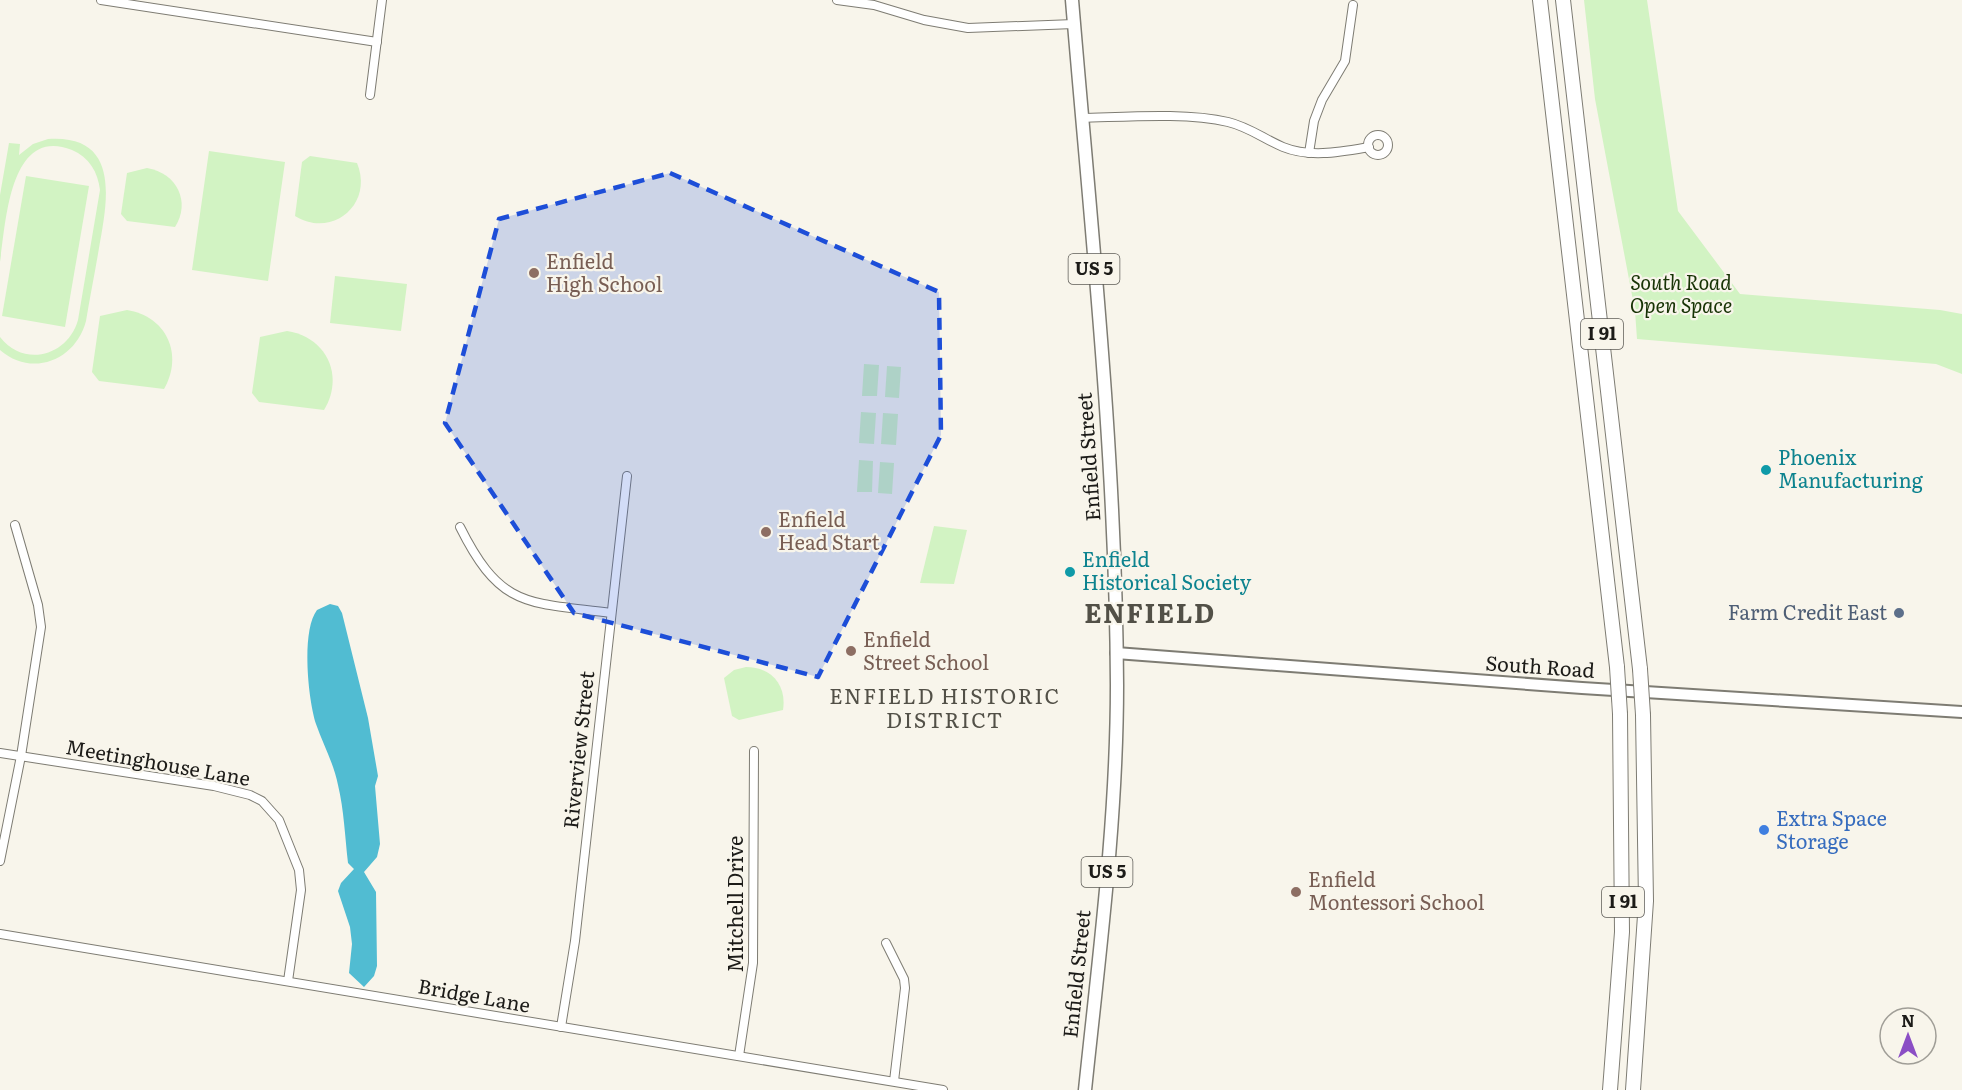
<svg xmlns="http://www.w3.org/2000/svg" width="1962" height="1090" font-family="Literata,serif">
<rect width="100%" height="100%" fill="#f8f5eb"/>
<g fill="#d2f3c3">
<path d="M1584 0H1647L1678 211 1740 294 1940 310 1962 314V374L1936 364 1637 339 1635 311 1595 99Z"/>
<path d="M48 139C122 134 107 203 99 248 95 272 90 297 86 321 76 360 32 378 0 350V337C24 368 68 356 78 320L100 190C98 172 89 157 72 150 9 125 6 224 0 262V195L9 143 20 144 19 155 33 144Z"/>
<path d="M209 151 285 162 268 281 192 270Z"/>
<path d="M310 156 357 163C374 204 332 239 295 216L302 162Z"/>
<path d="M147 168C177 173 191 202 175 227L127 221 121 214 127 173Z"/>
<path d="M26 176 89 186 65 327 2 316Z"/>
<path d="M335 276 407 284 401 331 330 323Z"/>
<path d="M127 310C166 316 184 354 164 389L99 381 92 372 100 316Z"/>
<path d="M287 331C326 337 345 375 324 410L259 402 252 393 260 337Z"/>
<path d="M864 364 879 365 877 396H862Z"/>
<path d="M887 366 901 367 899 398 885 397Z"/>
<path d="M861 412 876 413 874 444 859 443Z"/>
<path d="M883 413 898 414 896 445 881 444Z"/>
<path d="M859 460 873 461 872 492H857Z"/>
<path d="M880 462 894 463 892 494 878 493Z"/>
<path d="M934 526 967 530 954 584 920 583Z"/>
<path d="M746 667C771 667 787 685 783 710L739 720 732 716 724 678 734 670Z"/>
</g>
<path fill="#51bcd2" d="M330 604 338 606 342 613 368 718 378 776 375 786 380 844 377 857 364 872 376 892 377 966 374 976 364 987 349 973 352 944 350 927 338 891 341 883 354 869 348 863C345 837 344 810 338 785 334 764 323 744 316 724 308 699 301 631 317 610Z"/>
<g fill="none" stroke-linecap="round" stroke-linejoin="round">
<g stroke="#7e7c73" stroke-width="10">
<g id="minor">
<path d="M101 0 377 42"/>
<path d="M837 0 874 5 924 20 968 28 1074 24"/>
<path d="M370 95 382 0"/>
<path d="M1081 118C1125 117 1186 112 1228 122 1249 127 1264 139 1283 147 1310 158 1340 152 1369 147"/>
<circle cx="1378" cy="145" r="10"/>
<path d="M1309 153 1314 121 1322 100 1345 61 1353 5"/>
<path d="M460 527C501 609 527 602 611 613"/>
<path d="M0 753 214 786 250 795 262 801 279 820 299 870 301 890 288 981"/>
<path d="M0 861 21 756 41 627 38 605 15 525"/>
<path d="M0 934 943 1090"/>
<path d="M886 943 904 979 905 988 894 1081"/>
<path d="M561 1027 575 941 627 476"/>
<path d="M739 1056 753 963 754 751"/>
</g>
</g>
<g stroke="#7e7c73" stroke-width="14">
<path id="secondary" d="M1116 653 1582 688 1962 712"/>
</g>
<g stroke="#7e7c73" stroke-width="15">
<path id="primary" d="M1072 0C1091 228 1116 456 1117 685 1117 820 1099 956 1085 1090"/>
</g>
<g stroke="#7e7c73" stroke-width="16">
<g id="motorway">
<path d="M1540 0 1617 667"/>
<path d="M1563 0 1640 669"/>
<path d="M1610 1090 1622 932 1620 714"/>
<path d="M1633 1090 1646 901 1643 715"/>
</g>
</g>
<use href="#minor" stroke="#fff" stroke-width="8"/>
<use href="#secondary" stroke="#fff" stroke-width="10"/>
<use href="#primary" stroke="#fff" stroke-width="12"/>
<use href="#motorway" stroke="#fff" stroke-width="14"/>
<g stroke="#7e7c73" stroke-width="16" stroke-linecap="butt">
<g id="motorway-bridge">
<path d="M1617 667 1620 714"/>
<path d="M1640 669 1643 715"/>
</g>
</g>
<use href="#motorway-bridge" stroke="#fff" stroke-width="14"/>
</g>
<path fill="#1d4ed8" fill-opacity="0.2" stroke="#1d4ed8" stroke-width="4.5" stroke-dasharray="12 8" stroke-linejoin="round" d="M670 173 939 292 941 435 818 677 574 613 445 423 499 219Z"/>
<g fill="#8d6e63" stroke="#f8f5eb" stroke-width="2">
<circle cx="534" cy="273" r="6"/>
<circle cx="766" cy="532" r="6"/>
<circle cx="851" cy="651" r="6"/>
<circle cx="1296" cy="892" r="6"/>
</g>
<g fill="#0f9aa8" stroke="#f8f5eb" stroke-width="2">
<circle cx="1766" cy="470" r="6"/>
<circle cx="1070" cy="572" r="6"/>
</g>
<circle fill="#5c6f8a" stroke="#f8f5eb" stroke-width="2" cx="1899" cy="613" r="6"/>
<circle fill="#3f7fe0" stroke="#f8f5eb" stroke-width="2" cx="1764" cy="830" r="6"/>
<g text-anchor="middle" stroke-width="4.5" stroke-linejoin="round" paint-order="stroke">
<g fill="#f8f5eb" stroke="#5e5c57" stroke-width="1.5">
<rect x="1068.5" y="254" width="51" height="30" rx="4.5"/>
<rect x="1581" y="319" width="42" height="30" rx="4.5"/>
<rect x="1081.5" y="857" width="51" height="30" rx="4.5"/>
<rect x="1602" y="887" width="42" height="30" rx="4.5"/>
</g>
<g font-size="18" font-weight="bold" fill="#1c1b18">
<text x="1094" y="275">US 5</text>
<text x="1602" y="340">I 91</text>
<text x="1107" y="878">US 5</text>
<text x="1623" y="908">I 91</text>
</g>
<g font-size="20" fill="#785e54" stroke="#f8f5eb" text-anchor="start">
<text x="546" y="269">Enfield<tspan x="546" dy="23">High School</tspan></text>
<text x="778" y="527">Enfield<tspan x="778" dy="23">Head Start</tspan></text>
<text x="863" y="647">Enfield<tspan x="863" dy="23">Street School</tspan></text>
<text x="1308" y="887">Enfield<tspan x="1308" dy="23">Montessori School</tspan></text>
</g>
<g font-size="20" font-style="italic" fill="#173305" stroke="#f8f5eb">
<text x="1681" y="290">South Road<tspan x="1681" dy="23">Open Space</tspan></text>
</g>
<g font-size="20" fill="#1c1b18" stroke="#f8f5eb">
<text transform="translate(1089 457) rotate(-94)" y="7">Enfield Street</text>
<text transform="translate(1540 667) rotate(4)" y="7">South Road</text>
<text transform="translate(579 750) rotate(-84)" y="7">Riverview Street</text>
<text transform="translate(158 763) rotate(10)" y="7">Meetinghouse Lane</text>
<text transform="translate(736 904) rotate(-90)" y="7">Mitchell Drive</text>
<text transform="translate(1077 974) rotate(-84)" y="7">Enfield Street</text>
<text transform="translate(474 996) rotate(10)" y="7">Bridge Lane</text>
</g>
<g font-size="20" fill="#0d838f" stroke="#f8f5eb" text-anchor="start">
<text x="1778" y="465">Phoenix<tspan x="1778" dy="23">Manufacturing</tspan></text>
<text x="1082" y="567">Enfield<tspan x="1082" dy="23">Historical Society</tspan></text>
</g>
<g font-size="20" fill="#4e5e75" stroke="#f8f5eb" text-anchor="end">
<text x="1887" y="620">Farm Credit East</text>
</g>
<g font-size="20" fill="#366cbe" stroke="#f8f5eb" text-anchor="start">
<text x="1776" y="826">Extra Space<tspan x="1776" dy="23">Storage</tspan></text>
</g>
<g font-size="21" letter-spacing="1.5" fill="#525047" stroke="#f8f5eb">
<text x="945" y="704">ENFIELD HISTORIC<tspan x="945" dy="24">DISTRICT</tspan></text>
</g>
<g font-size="26" font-weight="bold" letter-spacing="1.5" fill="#525047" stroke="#f8f5eb">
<text x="1150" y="623">ENFIELD</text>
</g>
</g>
<g transform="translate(1908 1036)"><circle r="28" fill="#f8f5eb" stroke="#a09e97" stroke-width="1.5"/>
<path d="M0-4.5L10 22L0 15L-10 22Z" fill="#8b4ec5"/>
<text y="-9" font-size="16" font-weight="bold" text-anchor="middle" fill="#1c1b18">N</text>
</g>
</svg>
